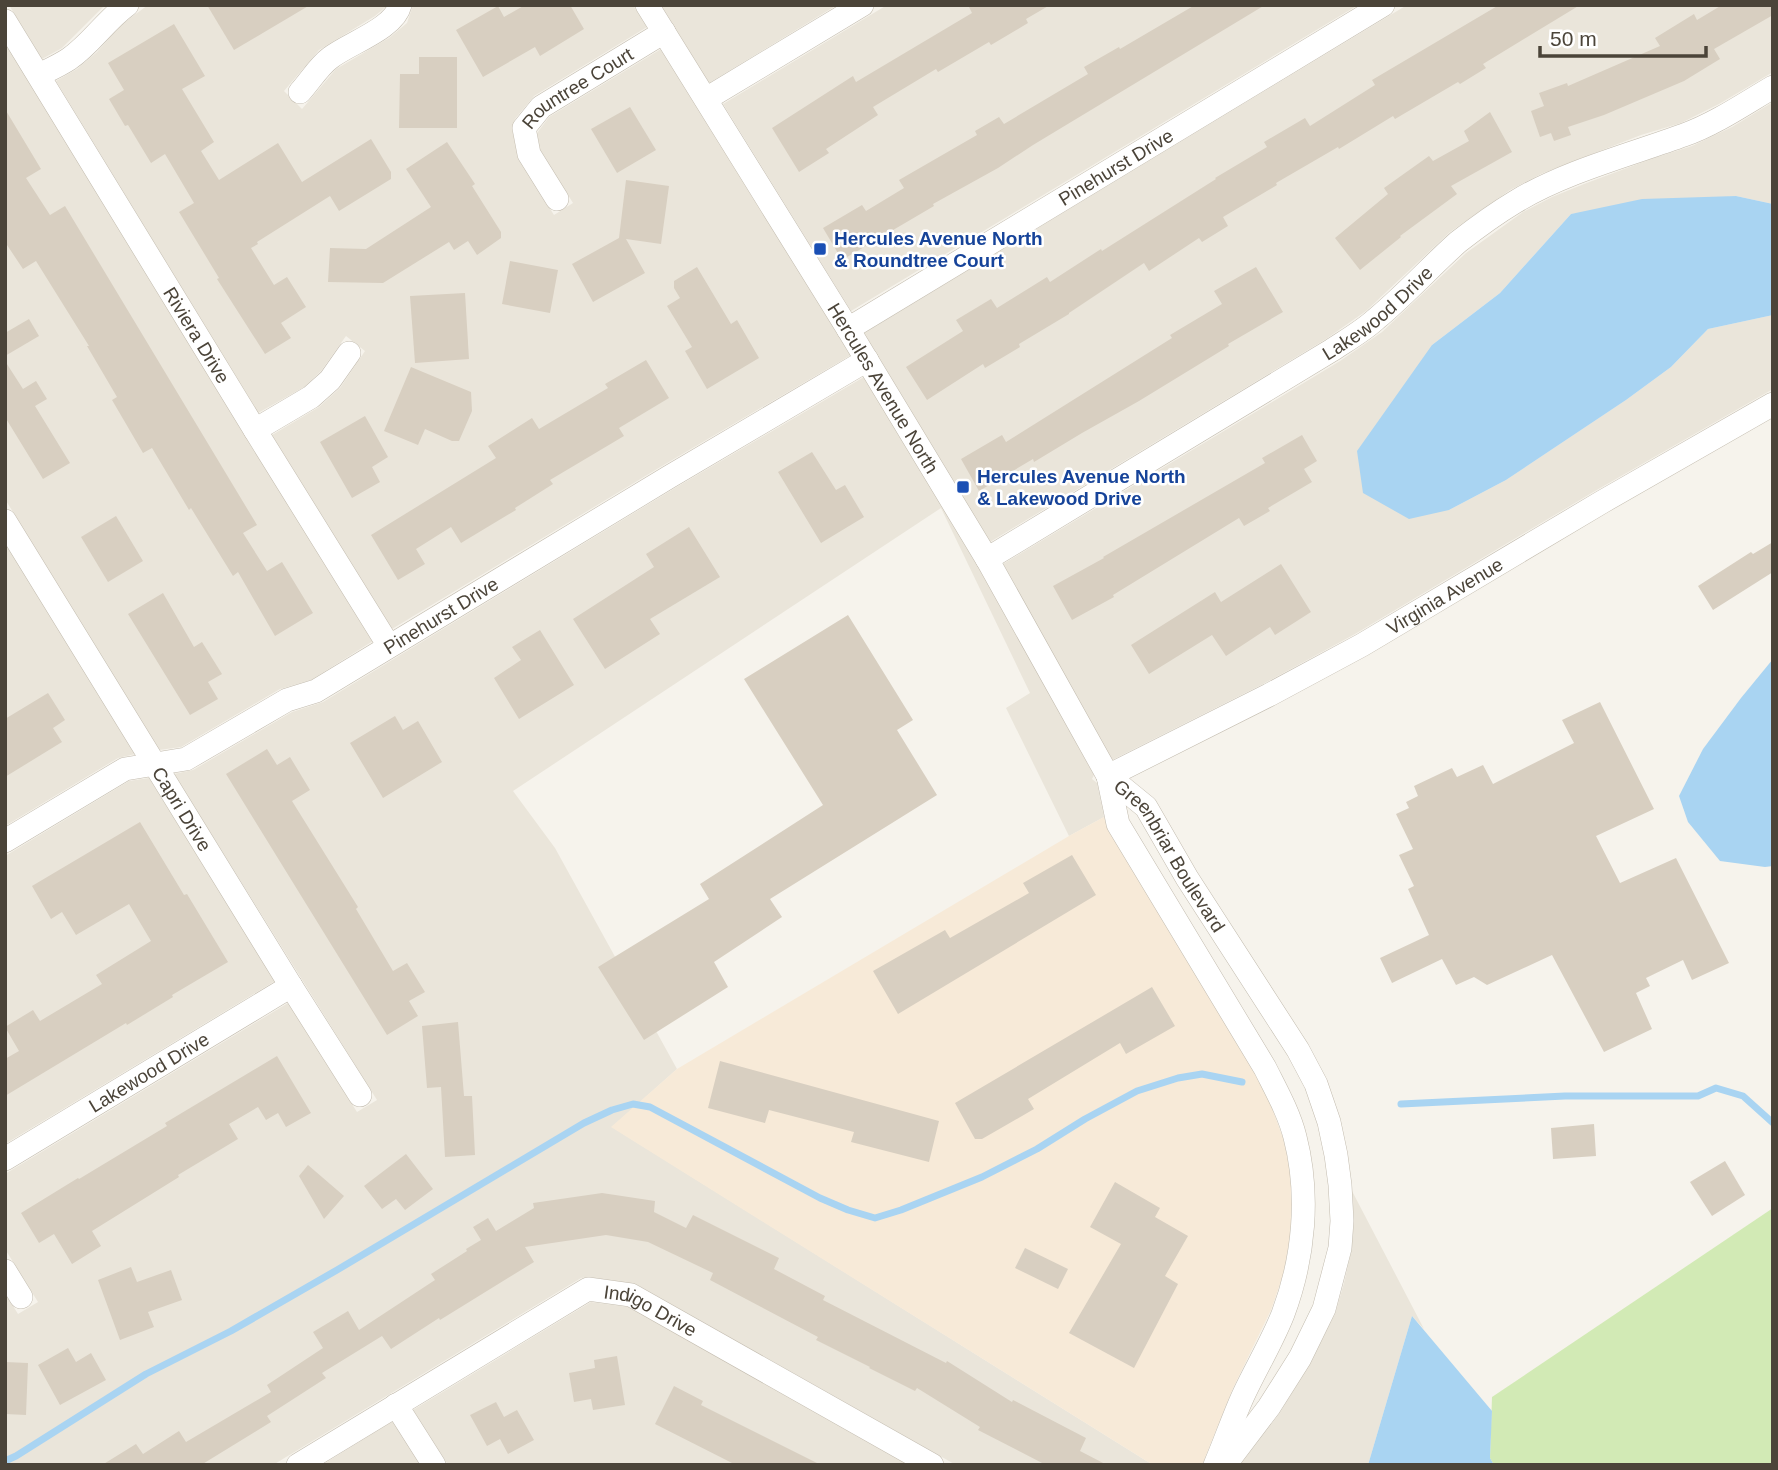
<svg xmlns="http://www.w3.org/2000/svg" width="1778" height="1470" font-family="Helvetica,sans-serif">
<rect width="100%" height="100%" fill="#f6f3ec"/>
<g fill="#eae5da">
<path d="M9 5H105L62 48 42 59Z"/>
<path d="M148 5H388L375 16 319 50 284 91 302 109 336 69 389 38 407 23 413 5H633L647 27 534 96 515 119 512 129 519 160 554 215 573 203 540 150 537 133 549 117 661 49 851 355 662 466 392 629 272 435 319 407 340 388 365 351 346 336 321 371 304 387 258 413 56 81 77 69 97 52 121 25Z"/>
<path d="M661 5H837L709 83Z"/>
<path d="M887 5H1358L851 311 723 104Z"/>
<path d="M1407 5H1773V72L1719 104 1681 123 1641 135 1574 161 1541 174 1510 190 1450 232 1366 311 1326 339 990 542 864 333Z"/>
<path d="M5 42 252 447 373 641 311 680 280 689 181 747 159 750 5 499Z"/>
<path d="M1773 102V204L1736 196 1571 214 1500 293 1432 345 1449 510 1506 480 1626 400 1671 367 1708 329 1773 315V389L1595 491 1355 634 1263 684 1112 760 1003 564 1340 361 1382 332 1466 253 1523 212 1552 197 1584 184 1651 159 1692 146 1732 127Z"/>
<path d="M864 377 977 564 1094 775 1092 779 1097 783 1104 817 1069 836 1006 708 1030 693 941 508 513 791 555 848 677 1069 612 1127 1153 1465H956L636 1284 588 1277 581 1278 273 1465H5V1293L18 1314 38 1302 5 1249V1174L288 1003 357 1112 377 1100 174 774 193 770 292 712 323 702 675 488Z"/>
<path d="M5 543 135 754 118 758 5 826Z"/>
<path d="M149 778 275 981 5 1144V856L129 781Z"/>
<path d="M1352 1191 1424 1329 1412 1316 1368 1465H1240L1279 1414 1309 1365 1335 1314 1344 1283 1351 1252 1354 1222Z"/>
<path d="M591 1302 629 1307 909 1465H448L413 1410Z"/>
<path d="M393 1421 421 1465H322Z"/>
</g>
<path fill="#f7ead8" d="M1104 817 1108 830 1255 1074 1272 1108 1283 1138 1290 1169 1292 1205 1290 1238 1283 1275 1271 1310 1233 1388 1202 1465H1153L611 1127 677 1069 1069 836Z"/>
<path fill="#d2eab5" d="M1773 1208V1465H1494L1490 1458 1492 1397Z"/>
<g fill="#a9d4f2">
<path d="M1736 196 1773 204V315L1708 329 1671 367 1626 400 1506 480 1449 510 1409 519 1363 493 1357 451 1432 345 1500 293 1571 214 1642 199Z"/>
<path d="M1773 659V866L1765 867 1720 861 1688 822 1679 796 1703 749 1741 698Z"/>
<path d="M1412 1316 1492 1411 1490 1458 1494 1465H1368Z"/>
</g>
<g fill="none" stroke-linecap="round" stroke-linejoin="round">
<g stroke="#a9d4f2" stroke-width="7">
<path d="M1401 1104 1565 1096H1698L1716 1088 1743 1096 1773 1123"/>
<path d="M5 1461 16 1456 146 1374 231 1331 337 1270 584 1123 612 1110 633 1104 650 1107 820 1198 848 1210 875 1218 901 1210 982 1177 1037 1149 1085 1119 1137 1091 1178 1078 1202 1074 1242 1082"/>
</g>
</g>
<g fill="#d8cfc1">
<path d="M207 5H310L234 50Z"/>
<path d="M525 5H570L584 29 540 56 535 47 483 77 456 30 498 6 504 17Z"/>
<path d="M968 5H1050L1026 19 1028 23 991 45 989 42 938 72 936 69 873 107 878 115 826 149 829 153 799 172 772 128 853 76 856 82 972 13Z"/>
<path d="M1195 5H1265L1033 145 998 168 933 204 934 206 842 260 823 228 862 205 866 211 904 188 899 180 977 135 975 131 999 117 1004 124 1088 74 1084 67 1119 47 1120 49Z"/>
<path d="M1499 5H1580L1483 64 1486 68 1460 84 1458 82 1395 119 1393 116 1339 149 1338 147 1276 183 1277 185 1223 217 1228 226 1202 242 1199 238 1149 271 1144 263 1069 313V314L1019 344 1020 347 985 368 983 364 927 400 906 367 963 331 956 320 991 299 997 308 1047 277 1050 282 1101 249 1102 251 1216 179 1215 178 1267 147 1264 142 1305 118 1310 126 1375 85 1372 80Z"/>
<path d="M1722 5H1773V15L1714 49 1720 59 1684 81 1604 115 1568 127 1571 135 1554 141 1551 133 1540 137 1531 111 1544 106 1539 93 1567 83 1568 86 1660 46 1655 38 1694 14 1697 20Z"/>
<path d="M174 24 205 76 182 89 214 142 201 151 219 180 278 143 302 182 371 139 391 172V179L339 211 330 196 257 242 258 244 251 248 274 285 287 277 306 307 281 323 291 338 265 354 217 279 219 278 179 212 194 203 165 154 151 163 128 125 125 126 109 99 124 90 108 63Z"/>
<path d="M419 57H457V128H399L400 74H419Z"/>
<path d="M630 107 656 150 617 173 591 129Z"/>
<path d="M5 109 41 169 26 178 50 215 65 206 257 525 243 533 267 571 282 562 313 613 275 636 238 572 233 576 191 508 189 510 152 448 143 453 112 400 117 397 87 346H89L36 261 23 269 5 242Z"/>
<path d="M1490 112 1512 152 1451 186 1457 194 1400 236 1401 237 1360 270 1335 238 1388 194 1384 188 1429 156 1433 161 1469 141 1464 131Z"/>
<path d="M447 142 475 184 472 186 501 232V238L477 255 468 241 454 250 449 242 383 283 328 282 330 248 366 249 431 207 406 169Z"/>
<path d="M626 180 669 186 661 244 626 239 645 273 593 302 572 264 619 238Z"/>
<path d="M510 261 558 270 550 313 502 304Z"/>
<path d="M697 267 731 324 737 320 759 358 707 389 685 351 692 347 667 306 680 298 674 288V281Z"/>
<path d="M1256 267 1283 312 1228 344 1229 346 1139 401 1082 433 1034 462 1033 459 979 491 961 459 1002 435 1006 442 1172 338 1170 335 1222 304 1214 291Z"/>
<path d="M465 293 469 359 415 363 410 296Z"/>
<path d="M29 319 39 336 5 356V333Z"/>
<path d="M646 360 669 398 619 428 624 436 550 480 553 484 515 508 516 510 461 543 451 527 416 549 425 564 398 580 371 535 496 458 488 446 532 418 539 429 608 388 605 384Z"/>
<path d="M5 361 23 389 36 381 47 399 35 406 70 463 43 479 5 417Z"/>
<path d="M411 367 471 392 472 411 459 441H452L425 429 418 445 384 431Z"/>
<path d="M365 416 388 457 372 467 380 482 352 498 320 442Z"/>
<path d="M1302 435 1317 461 1304 469 1312 482 1268 508 1270 511 1244 526 1239 518 1113 595 1114 597 1072 620 1053 586 1104 558 1103 557 1265 463 1262 458Z"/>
<path d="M812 452 836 490 845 485 864 517 821 543 778 472Z"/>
<path d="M116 516 143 561 108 582 81 537Z"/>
<path d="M689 527 720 577 650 619 660 634 605 669 573 619 654 567 646 554Z"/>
<path d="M1773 542V572L1713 610 1698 586 1751 552 1753 554Z"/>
<path d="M1281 564 1311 612 1275 635 1270 627 1226 656 1212 635 1149 674 1131 645 1215 592 1221 602Z"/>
<path d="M163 593 194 647 202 642 222 674 208 682 218 699 190 715 128 614Z"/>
<path d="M848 615 913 720 897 730 937 795 770 899 782 917 714 962 728 987 644 1040 598 967 709 899 700 884 823 805 744 679Z"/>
<path d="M540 630 574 685 519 719 494 678 521 660 512 647Z"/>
<path d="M48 693 65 720 53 728 62 742 5 777V719Z"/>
<path d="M1600 702 1654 809 1596 836 1620 883 1676 858 1729 963 1692 980 1683 960 1646 978 1650 986 1636 993 1652 1029 1604 1052 1552 955 1487 985 1474 977 1456 985 1442 959 1392 983 1380 958 1429 935 1408 889 1414 886 1399 855 1413 849 1396 814 1409 808 1406 802 1418 796 1414 786 1452 768 1457 777 1483 765 1493 784 1574 743 1562 720Z"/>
<path d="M395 716 403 730 418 721 442 762 383 798 350 743Z"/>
<path d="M267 749 277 765 290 757 310 790 292 801 358 907 356 909 393 971 407 963 425 992 409 1001 418 1016 387 1035 226 774Z"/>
<path d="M140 822 184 895 187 894 228 962 172 995 173 997 127 1025 126 1023 5 1096V1059L19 1051 5 1027 33 1010 40 1021 102 984 96 975 151 941 129 904 76 935 62 912 51 919 32 886Z"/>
<path d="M1072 855 1096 895 898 1014 873 971 945 930 950 938 1029 893 1023 883Z"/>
<path d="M1152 987 1175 1026 1126 1054 1120 1043 1028 1099 1034 1109 982 1139H975L955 1103Z"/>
<path d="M458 1022 464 1096H472L475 1155 445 1157 441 1087 427 1088 422 1026Z"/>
<path d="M277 1056 311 1113 286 1127 278 1113 266 1120 258 1107 229 1124 238 1139 178 1175 179 1177 92 1231 101 1246 72 1264 54 1234 39 1243 21 1213 78 1178 79 1179 167 1126 165 1123Z"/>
<path d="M720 1061 939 1121 929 1162 851 1142 854 1132 769 1110 765 1123 708 1108Z"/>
<path d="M1594 1124 1596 1156 1553 1159 1551 1128Z"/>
<path d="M406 1154 433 1189 405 1210 396 1199 382 1209 364 1186Z"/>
<path d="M1725 1161 1745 1195 1712 1216 1690 1182Z"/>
<path d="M308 1165 344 1196 324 1219 299 1176Z"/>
<path d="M1115 1182 1160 1208 1155 1217 1188 1236 1165 1276 1178 1284 1134 1368 1069 1333 1121 1244 1090 1227Z"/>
<path d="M602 1193 655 1201 654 1212 686 1228 693 1215 779 1258 774 1269 825 1296 823 1300 946 1363 947 1361 1012 1402 1013 1400 1086 1438 1080 1451 1107 1465H1046L978 1430 980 1427 917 1388 915 1391 869 1368 870 1367 816 1340 818 1337 710 1280 713 1273 648 1242 606 1235 525 1247 534 1262 440 1320 439 1318 391 1349 382 1336 322 1373 326 1378 267 1416 271 1422 201 1465H102L136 1444 143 1454 179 1431 186 1442 271 1392 267 1385 323 1348 313 1332 348 1311 359 1330 435 1280 431 1274 467 1251 466 1249 481 1240 473 1227 488 1218 496 1231 534 1208 533 1203Z"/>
<path d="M1025 1248 1068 1269 1058 1289 1015 1268Z"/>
<path d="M131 1267 137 1282 171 1270 182 1300 148 1312 154 1327 120 1340 98 1280Z"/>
<path d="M68 1348 76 1362 91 1353 106 1380 60 1405 38 1365Z"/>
<path d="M617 1356 625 1405 593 1410 591 1399 574 1402 569 1373 595 1368 594 1360Z"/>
<path d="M5 1362 28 1363 26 1415 5 1414Z"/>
<path d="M674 1386 703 1401 701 1405 821 1465H736L655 1424Z"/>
<path d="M496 1402 504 1417 517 1410 534 1440 508 1454 500 1439 487 1446 470 1415Z"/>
</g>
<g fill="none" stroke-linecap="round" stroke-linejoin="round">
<g stroke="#c2bbae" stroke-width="24">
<g id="minor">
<path id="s1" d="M647 5 848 329 987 559 1108 776 1118 824 1265 1068C1276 1090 1289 1113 1295 1137 1310 1195 1304 1258 1283 1314 1272 1342 1256 1368 1243 1396 1233 1418 1225 1442 1215 1465"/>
<path id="s2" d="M5 21 255 430 389 646"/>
<path d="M39 75C49 70 60 65 69 59 91 44 105 21 127 5"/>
<path d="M300 92C310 81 319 66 330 58 349 43 394 29 400 5"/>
<path d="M706 99 862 5"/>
<path id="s3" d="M557 199 529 154 524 128 541 107 664 32"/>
<path id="s4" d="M848 329 1383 5"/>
<path d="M255 430 311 397 330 380 349 353"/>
<path id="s5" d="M5 521 291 986 360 1095"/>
<path id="s6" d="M987 559 1332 350C1347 340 1363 331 1376 319 1405 295 1430 267 1458 242 1476 228 1495 214 1515 202 1564 172 1629 155 1684 135 1715 124 1744 104 1773 87"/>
<path id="s7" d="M1108 776 1146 807 1187 878 1298 1050 1316 1084 1329 1122 1336 1155 1340 1185 1342 1221 1340 1248 1324 1309 1300 1358 1269 1407 1225 1465"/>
<path id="s8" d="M1108 776 1269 695 1362 645 1602 502 1773 404"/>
<path id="s9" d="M5 841 125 769 186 759 287 700 316 691 669 477 867 360"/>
<path id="s10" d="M5 1159 291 986"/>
<path d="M5 1271 21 1297"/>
<path d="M396 1405 434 1465"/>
<path id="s11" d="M298 1465 588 1289 631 1295 932 1465"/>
</g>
</g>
<use href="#minor" stroke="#fff" stroke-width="23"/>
</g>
<g fill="#1a4fb4" stroke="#fff" stroke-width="2.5">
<rect x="813" y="242" width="14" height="14" rx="3.5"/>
<rect x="956" y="480" width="14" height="14" rx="3.5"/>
</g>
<g text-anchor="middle" stroke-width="5" stroke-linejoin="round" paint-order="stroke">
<g font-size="19" fill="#4b4439" stroke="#fff">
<text dy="7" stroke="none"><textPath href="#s3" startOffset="147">Rountree Court</textPath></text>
<text dy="7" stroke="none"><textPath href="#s4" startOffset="313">Pinehurst Drive</textPath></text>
<text dy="7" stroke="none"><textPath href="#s6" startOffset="462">Lakewood Drive</textPath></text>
<text dy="7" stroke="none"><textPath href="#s2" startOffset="368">Riviera Drive</textPath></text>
<text dy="7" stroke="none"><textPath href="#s1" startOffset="450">Hercules Avenue North</textPath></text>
<text dy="7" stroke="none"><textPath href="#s8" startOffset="382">Virginia Avenue</textPath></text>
<text dy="7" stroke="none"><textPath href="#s9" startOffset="495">Pinehurst Drive</textPath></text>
<text dy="7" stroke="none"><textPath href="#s5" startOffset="338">Capri Drive</textPath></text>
<text dy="7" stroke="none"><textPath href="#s7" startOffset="102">Greenbriar Boulevard</textPath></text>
<text dy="7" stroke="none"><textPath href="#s10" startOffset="168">Lakewood Drive</textPath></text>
<text dy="7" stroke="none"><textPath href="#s11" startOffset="406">Indigo Drive</textPath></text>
</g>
<g font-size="19" font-weight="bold" fill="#164399" stroke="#fff" text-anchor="start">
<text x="834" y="245">Hercules Avenue North<tspan x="834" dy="22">&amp; Roundtree Court</tspan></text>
<text x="977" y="483">Hercules Avenue North<tspan x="977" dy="22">&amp; Lakewood Drive</tspan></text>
</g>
</g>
<rect width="1778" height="1470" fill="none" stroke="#4b4439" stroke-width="14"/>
<path d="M1540 46v10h166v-10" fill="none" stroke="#4b4439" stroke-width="3.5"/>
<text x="1550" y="46" font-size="21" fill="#4b4439" stroke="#ffffff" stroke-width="5" paint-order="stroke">50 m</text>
</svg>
